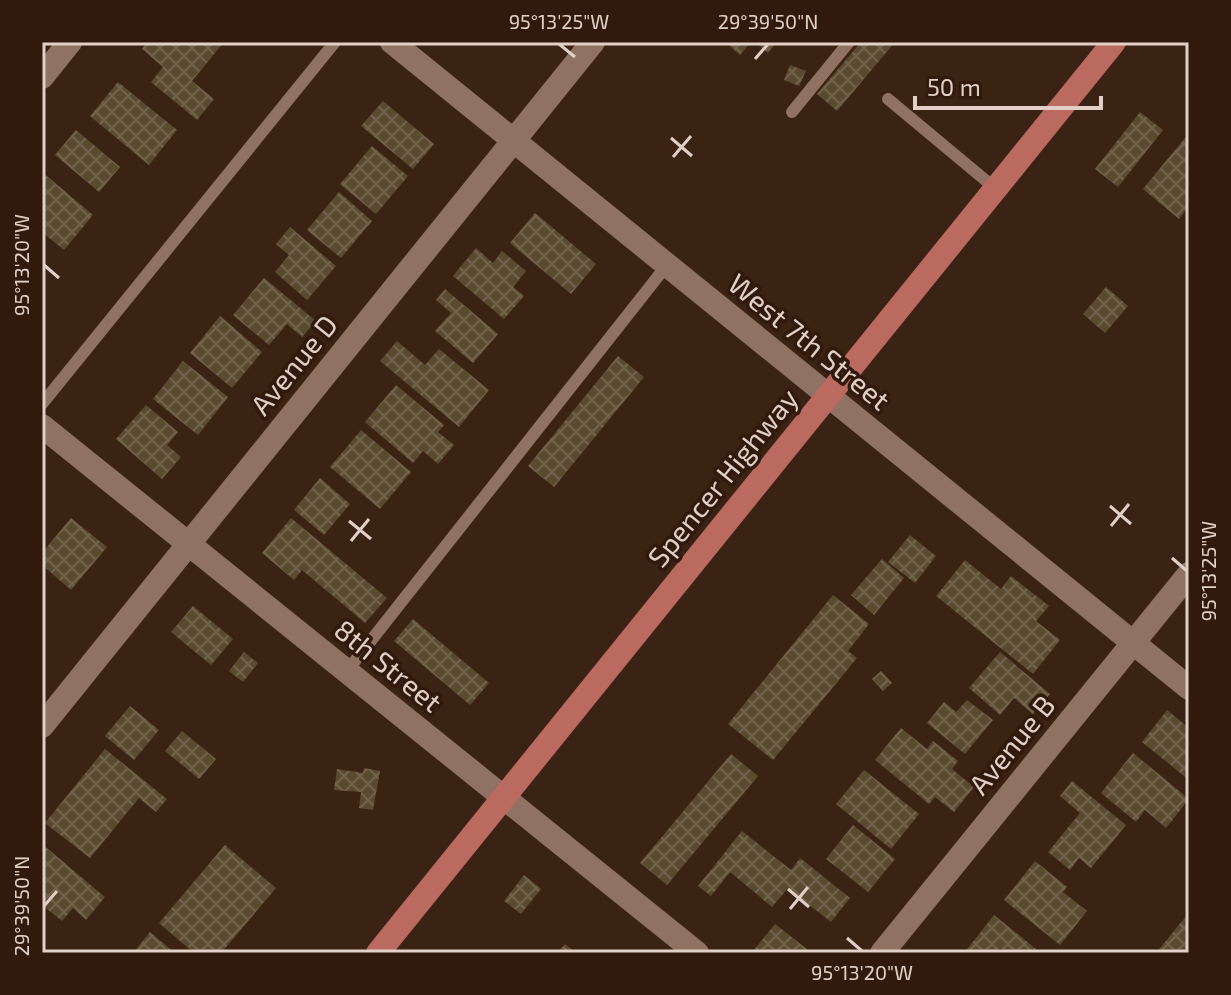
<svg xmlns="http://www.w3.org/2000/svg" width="1231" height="995" font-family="'Exo 2',sans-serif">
<defs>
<pattern id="building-cross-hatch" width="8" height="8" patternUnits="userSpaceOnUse" patternTransform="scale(2)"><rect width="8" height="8" fill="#5a4a30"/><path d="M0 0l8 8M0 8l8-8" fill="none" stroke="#71634c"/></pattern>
</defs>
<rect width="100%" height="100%" fill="#3b2314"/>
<g fill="url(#building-cross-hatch)">
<path d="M147 42H224L192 81 214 99 197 120 151 82 163 67 142 49Z"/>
<path d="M725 42H751L740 55Z"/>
<path d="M755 42H777L768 53Z"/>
<path d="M861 42H895L837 111 817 94Z"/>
<path d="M790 65 806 71 799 86 784 80Z"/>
<path d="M118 82 177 130 149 165 90 116Z"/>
<path d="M383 101 434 144 413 169 361 126Z"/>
<path d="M1140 112 1163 130 1118 187 1095 169Z"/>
<path d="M76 130 120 167 99 192 55 155Z"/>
<path d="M1189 133V206L1179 219 1143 189Z"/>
<path d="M372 146 408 176 376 214 340 184Z"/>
<path d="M42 172 93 215 64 250 42 232Z"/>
<path d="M339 192 372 221 341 258 307 230Z"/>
<path d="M535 213 596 264 571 294 510 243Z"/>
<path d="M290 227 336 266 307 300 275 272 289 255 276 244Z"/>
<path d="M476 248 493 263 502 251 526 271 513 287 524 296 504 319 453 276Z"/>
<path d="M264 278 316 321 302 337 287 324 269 345 233 315Z"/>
<path d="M1106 287 1128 306 1105 333 1083 314Z"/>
<path d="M445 289 498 334 473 363 435 331 451 313 436 300Z"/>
<path d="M220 316 262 352 232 388 190 353Z"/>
<path d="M397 341 425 365 439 349 489 390 459 427 380 361Z"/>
<path d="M618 356 644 377 554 487 528 466Z"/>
<path d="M183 361 228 397 198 435 153 399Z"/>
<path d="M396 385 444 425 438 432 454 445 438 464 423 451 413 463 365 422Z"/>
<path d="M146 405 178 432 167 445 181 457 162 479 116 439Z"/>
<path d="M361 430 411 472 380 509 330 467Z"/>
<path d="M320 478 350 504 324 535 294 510Z"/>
<path d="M71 518 107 547 71 590 42 565V553Z"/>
<path d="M291 518 387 598 365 623 302 570 294 580 262 553Z"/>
<path d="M910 535 936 556 915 583 888 562Z"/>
<path d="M882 559 904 578 874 615 851 595Z"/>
<path d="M965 560 1001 589 1011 576 1049 606 1036 621 1060 640 1033 674 936 596Z"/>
<path d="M833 595 869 624 848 651 857 658 773 760 728 724Z"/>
<path d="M193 606 233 639 211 665 171 632Z"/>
<path d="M413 619 489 683 470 705 394 641Z"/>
<path d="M244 652 258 663 243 682 229 671Z"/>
<path d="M1000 652 1050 694 1033 714 1014 698 1000 715 969 688Z"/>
<path d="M881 671 892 683 883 691 872 679Z"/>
<path d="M967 700 993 720 965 754 927 723 944 702 956 712Z"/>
<path d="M130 706 159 730 134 760 105 736Z"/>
<path d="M1167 710 1189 728V780L1142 742Z"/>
<path d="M901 728 927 749 933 741 958 761 952 769 974 787 954 812 935 797 929 804 875 760Z"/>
<path d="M182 731 216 759 199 779 165 751Z"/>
<path d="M105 749 167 799 156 812 139 798 90 858 45 823Z"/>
<path d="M1133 753 1189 799 1166 828 1145 810 1136 822 1101 793Z"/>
<path d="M731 754 758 776 667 885 640 863Z"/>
<path d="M364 768 380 771 373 810 359 808 361 792 334 790 337 769 363 773Z"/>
<path d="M864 770 919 814 891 849 836 804Z"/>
<path d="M1072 781 1126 825 1091 868 1079 858 1070 870 1048 852 1080 813 1060 796Z"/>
<path d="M853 825 895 859 868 892 826 859Z"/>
<path d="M742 831 791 870 800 858 850 898 831 922 788 888 772 907 730 872 711 896 698 886Z"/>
<path d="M42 844 105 897 86 920 73 908 62 921 42 905Z"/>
<path d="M225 845 276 888 221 953H194L159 923Z"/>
<path d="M1035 861 1067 887 1063 892 1087 911 1060 945 1004 900Z"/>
<path d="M524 875 541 889 521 914 504 901Z"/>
<path d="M994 915 1036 949 1033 953H1006L1000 948 996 953H964Z"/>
<path d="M1187 915 1189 953H1156Z"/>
<path d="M775 924 812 953 754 950Z"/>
<path d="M150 932 175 953H133Z"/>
<path d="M565 944 576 953H557Z"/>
</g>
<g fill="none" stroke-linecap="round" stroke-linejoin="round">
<g stroke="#8f7261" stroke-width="12">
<path d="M888 99 996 189"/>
<path d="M792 112 849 42"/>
<path d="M42 404 335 42"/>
<path d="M347 671 667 265"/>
</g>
<g stroke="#8f7261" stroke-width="24">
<path d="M392 42 1189 688"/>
<path d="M42 77 70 42"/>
<path d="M42 726 593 42"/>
<path d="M882 953 1189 574"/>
</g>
<path stroke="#8f7261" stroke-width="24" d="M42 426 697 953"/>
<path stroke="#bb6a5f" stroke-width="24" d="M378 953 1114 42"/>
</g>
<path fill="none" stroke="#e1d0c7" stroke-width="3" d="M559 44 575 57M755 59 768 44M671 138 692 156M673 157 691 136M44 265 59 278M1110 506 1131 524M349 521 371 539M1111 526 1129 504M351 541 369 519M1172 558 1187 571M788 889 809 907M44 906 57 891M790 909 808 887M847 938 862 951"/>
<g text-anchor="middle" stroke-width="7" stroke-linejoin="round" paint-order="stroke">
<g font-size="28" fill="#e1d0c7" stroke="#31190b">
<text transform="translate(809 342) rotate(39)" y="10">West 7th Street</text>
<text transform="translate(294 365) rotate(-51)" y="10">Avenue D</text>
<text transform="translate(723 478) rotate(-51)" y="10">Spencer Highway</text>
<text transform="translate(388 666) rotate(39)" y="10">8th Street</text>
<text transform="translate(1012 745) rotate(-51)" y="10">Avenue B</text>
</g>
</g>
<rect width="1231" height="995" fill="none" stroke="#31190b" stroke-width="88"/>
<path d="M915 96v12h186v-12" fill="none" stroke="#e1d0c7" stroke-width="4"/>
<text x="927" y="96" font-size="24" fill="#e1d0c7" stroke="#31190b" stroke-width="6" paint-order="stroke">50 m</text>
<rect x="44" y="44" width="1143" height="907" fill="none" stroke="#e1d0c7" stroke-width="3"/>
<g font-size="20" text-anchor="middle" fill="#e1d0c7">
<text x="559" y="29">95°13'25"W</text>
<text x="768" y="29">29°39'50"N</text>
<text transform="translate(22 265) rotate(-90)" y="7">95°13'20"W</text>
<text transform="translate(1209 571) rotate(-90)" y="7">95°13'25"W</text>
<text transform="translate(22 906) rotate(-90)" y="7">29°39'50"N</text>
<text x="862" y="980">95°13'20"W</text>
</g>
</svg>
